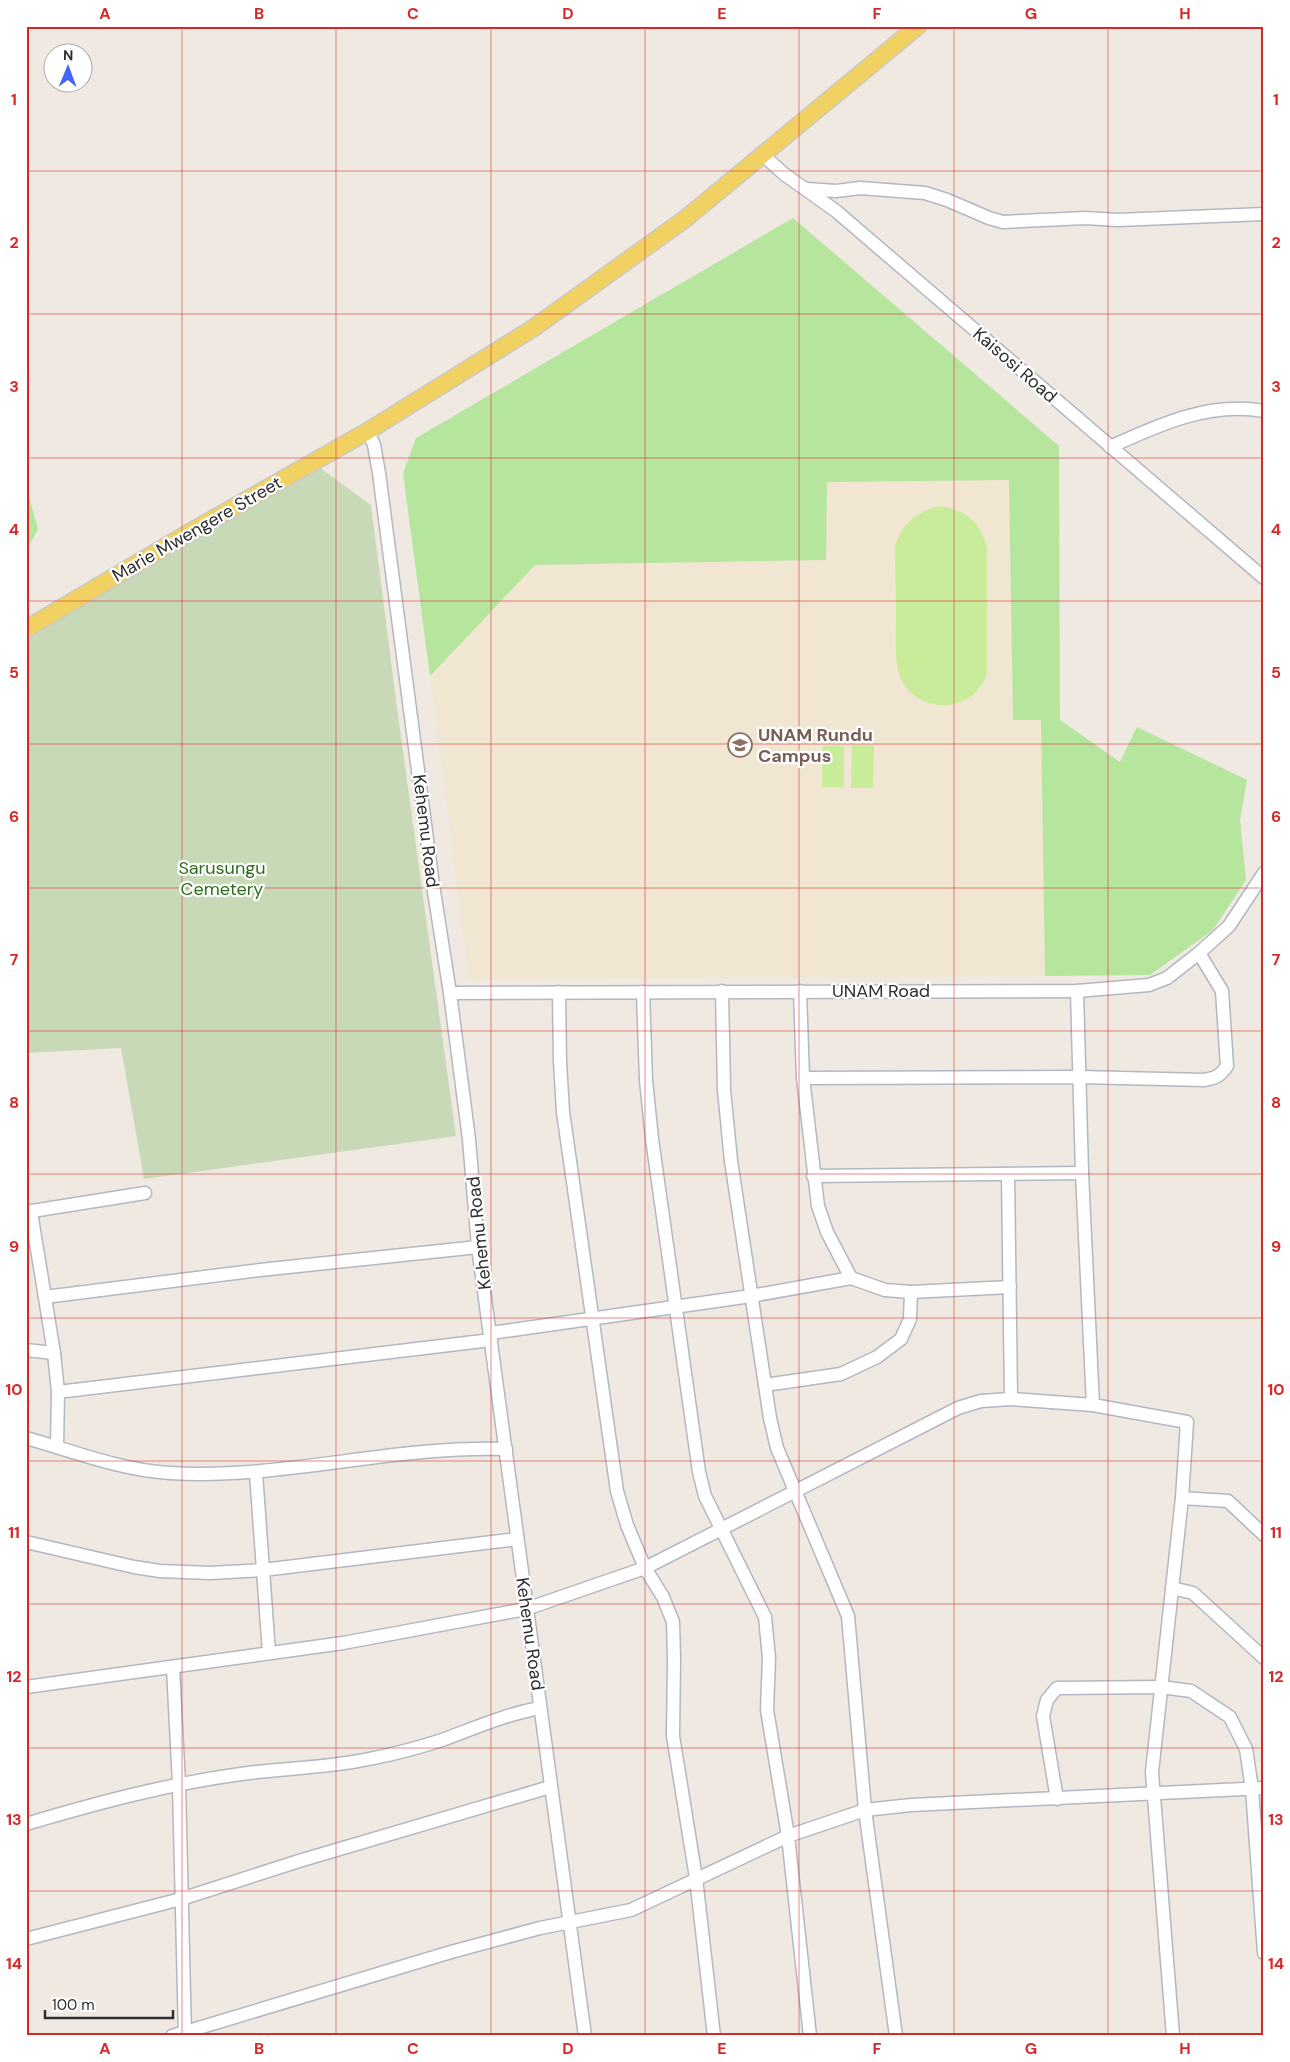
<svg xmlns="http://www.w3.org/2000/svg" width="1290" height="2062" font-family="'DM Sans',sans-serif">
<rect width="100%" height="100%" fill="#efe9e1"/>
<path fill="#f0e6d1" d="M1009 480 1013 720H1041L1045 976 469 980 430 676 535 565 825 560 827 481Z"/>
<g fill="#b6e59e">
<path d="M793 218 1059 446 1060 720 1120 762 1137 727 1247 780 1240 820 1246 880 1213 930 1150 975 1045 976 1041 720H1013L1009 480 827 482 826 560 535 565 430 676 403 473 416 438Z"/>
<path d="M26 492 28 493 38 529 26 552Z"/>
</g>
<path fill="#c8d9b8" d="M316 465 371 505 397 708 456 1136 144 1179 121 1048 26 1053V638Z"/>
<g fill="#c9ec9a">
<path d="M940 506C967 511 979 520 987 547V674C980 691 968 703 948 705 923 707 899 690 897 664 895 648 896 631 896 614 896 591 895 568 895 545 905 522 915 512 940 506Z"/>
<path d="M852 745H874L873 788H851Z"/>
<path d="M823 746H844V787H822Z"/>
</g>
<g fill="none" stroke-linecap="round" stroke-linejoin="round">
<g stroke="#b4b7c1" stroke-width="15">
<g id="minor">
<path d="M763 155 784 174 836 211 1264 578"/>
<path d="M807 189 836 191 860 188 925 193 947 200 989 218 1003 222 1085 218 1117 220 1264 214"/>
<path d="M368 431 374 445 379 473 433 885 450 993 469 1139 478 1247 585 2036"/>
<path d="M1110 447C1158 425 1210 401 1264 411"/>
<path d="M722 991 724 1090 731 1161 770 1418 777 1448 848 1616 865 1810 896 2036"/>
<path d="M800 991 803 1078 818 1206 827 1232 851 1278"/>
<path d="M1077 991 1082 1173 1093 1405"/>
<path d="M559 992 560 1062 563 1112 617 1491 627 1525 645 1568 663 1597 673 1622 674 1658 673 1736 696 1878 714 2036"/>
<path d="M643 992 646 1080 652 1139 699 1472 705 1496 765 1617 769 1658 767 1710 788 1836 810 2036"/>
<path d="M450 993 1077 991 1149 985 1167 978 1199 953 1229 926 1264 873"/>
<path d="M803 1078 1079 1077 1204 1080C1216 1078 1220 1076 1227 1066L1222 991 1199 953"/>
<path d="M1008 1174 1011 1399"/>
<path d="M813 1176 1082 1173"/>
<path d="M26 1212 145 1193"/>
<path d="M31 1212 54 1353 58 1392 57 1447"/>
<path d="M45 1297 260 1270 478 1247"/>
<path d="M491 1333 751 1296 851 1278 885 1290 911 1292 1010 1287"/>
<path d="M26 1350 54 1353"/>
<path d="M765 1385 841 1374 877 1357 901 1339 910 1319 911 1292"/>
<path d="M58 1392 491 1340"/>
<path d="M26 1438C73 1451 120 1470 170 1473 283 1480 393 1445 506 1449"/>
<path d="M256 1473 269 1653"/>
<path d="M1182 1498 1228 1501 1264 1535"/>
<path d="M26 1542 134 1567 160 1571 210 1573 263 1570 517 1539"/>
<path d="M1172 1588 1193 1593 1264 1658"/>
<path d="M173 1668 179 1784 185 2036"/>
<path d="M26 1687 343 1643 526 1609 645 1568 958 1408 981 1401 1011 1399 1093 1405 1187 1422 1182 1498 1152 1772 1173 2036"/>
<path d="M1057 1799 1043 1716 1047 1700 1057 1688 1161 1687 1191 1691 1230 1717 1246 1749 1252 1789 1264 1953"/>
<path d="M26 1824C97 1803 167 1784 241 1774 283 1768 327 1768 369 1759 394 1754 418 1748 442 1740 475 1728 506 1714 540 1708"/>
<path d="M26 1939 181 1899 299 1861 550 1787"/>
<path d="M172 2036 451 1952 540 1928 631 1910 788 1836 865 1810 911 1805 1264 1788"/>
</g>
</g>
<g stroke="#c9c9c9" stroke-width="19">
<path id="major" d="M26 629 192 531 368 431 532 329 685 219 918 26"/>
</g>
<use href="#minor" stroke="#fff" stroke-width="12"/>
<use href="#major" stroke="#f2d163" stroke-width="16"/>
</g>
<path fill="none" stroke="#d62828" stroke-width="1" stroke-opacity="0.55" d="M182 26V2036M336 26V2036M491 26V2036M645 26V2036M799 26V2036M954 26V2036M1108 26V2036M26 171H1264M26 314H1264M26 458H1264M26 601H1264M26 744H1264M26 888H1264M26 1031H1264M26 1174H1264M26 1318H1264M26 1461H1264M26 1604H1264M26 1748H1264M26 1891H1264"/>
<defs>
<g id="school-ring" transform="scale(1.25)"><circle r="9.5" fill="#fff" stroke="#8d6e63" stroke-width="1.5"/><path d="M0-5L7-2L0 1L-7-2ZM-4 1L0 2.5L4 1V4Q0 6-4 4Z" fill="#8d6e63"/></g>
</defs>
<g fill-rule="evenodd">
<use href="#school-ring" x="740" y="745"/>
</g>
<g text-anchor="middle" stroke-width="4.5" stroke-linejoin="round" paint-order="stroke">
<g font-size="18" fill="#2e2e2e" stroke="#fff">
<text transform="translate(1015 365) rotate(41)" y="6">Kaisosi Road</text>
<text transform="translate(197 529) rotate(-30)" y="6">Marie Mwengere Street</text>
<text transform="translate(426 831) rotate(83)" y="6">Kehemu Road</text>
<text x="881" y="997">UNAM Road</text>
<text transform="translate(479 1233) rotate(-96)" y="6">Kehemu Road</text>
<text transform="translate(530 1634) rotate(82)" y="6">Kehemu Road</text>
</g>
<g font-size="18" font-weight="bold" fill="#785e54" stroke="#fff" text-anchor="start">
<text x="758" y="741">UNAM Rundu<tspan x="758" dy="21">Campus</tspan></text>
</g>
<g font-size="18" fill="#2c6e1b" stroke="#fff">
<text x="222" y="874">Sarusungu<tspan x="222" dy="21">Cemetery</tspan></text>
</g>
</g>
<rect width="1290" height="2062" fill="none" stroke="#ffffff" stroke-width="55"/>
<g transform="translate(68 68) rotate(1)"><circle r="24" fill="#ffffff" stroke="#ababab"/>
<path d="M0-4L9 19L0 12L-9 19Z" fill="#4264fb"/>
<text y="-8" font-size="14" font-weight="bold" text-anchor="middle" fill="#2e2e2e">N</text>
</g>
<path d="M45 2010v8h128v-8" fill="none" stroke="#2e2e2e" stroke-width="2.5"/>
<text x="52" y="2010" font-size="15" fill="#2e2e2e" stroke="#ffffff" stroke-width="4" paint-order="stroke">100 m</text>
<rect x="28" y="28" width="1234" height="2006" fill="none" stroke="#d62828" stroke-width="2"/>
<g font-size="16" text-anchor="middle" font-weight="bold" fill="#d62828">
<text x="105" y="19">A</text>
<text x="259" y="19">B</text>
<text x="413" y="19">C</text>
<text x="568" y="19">D</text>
<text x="722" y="19">E</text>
<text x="877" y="19">F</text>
<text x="1031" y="19">G</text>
<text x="1185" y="19">H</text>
<text x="14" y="105">1</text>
<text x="1276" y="105">1</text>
<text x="14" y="248">2</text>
<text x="1276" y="248">2</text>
<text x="14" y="392">3</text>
<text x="1276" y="392">3</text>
<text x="14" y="535">4</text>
<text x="1276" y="535">4</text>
<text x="14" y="678">5</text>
<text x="1276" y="678">5</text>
<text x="14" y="822">6</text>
<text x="1276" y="822">6</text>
<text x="14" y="965">7</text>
<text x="1276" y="965">7</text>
<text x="14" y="1108">8</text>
<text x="1276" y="1108">8</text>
<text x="14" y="1252">9</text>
<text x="1276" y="1252">9</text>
<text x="14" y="1395">10</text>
<text x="1276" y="1395">10</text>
<text x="14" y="1538">11</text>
<text x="1276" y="1538">11</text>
<text x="14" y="1682">12</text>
<text x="1276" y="1682">12</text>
<text x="14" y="1825">13</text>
<text x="1276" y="1825">13</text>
<text x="14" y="1969">14</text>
<text x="1276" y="1969">14</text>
<text x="105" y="2054">A</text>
<text x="259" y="2054">B</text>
<text x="413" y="2054">C</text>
<text x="568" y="2054">D</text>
<text x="722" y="2054">E</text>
<text x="877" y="2054">F</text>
<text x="1031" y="2054">G</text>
<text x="1185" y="2054">H</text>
</g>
</svg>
